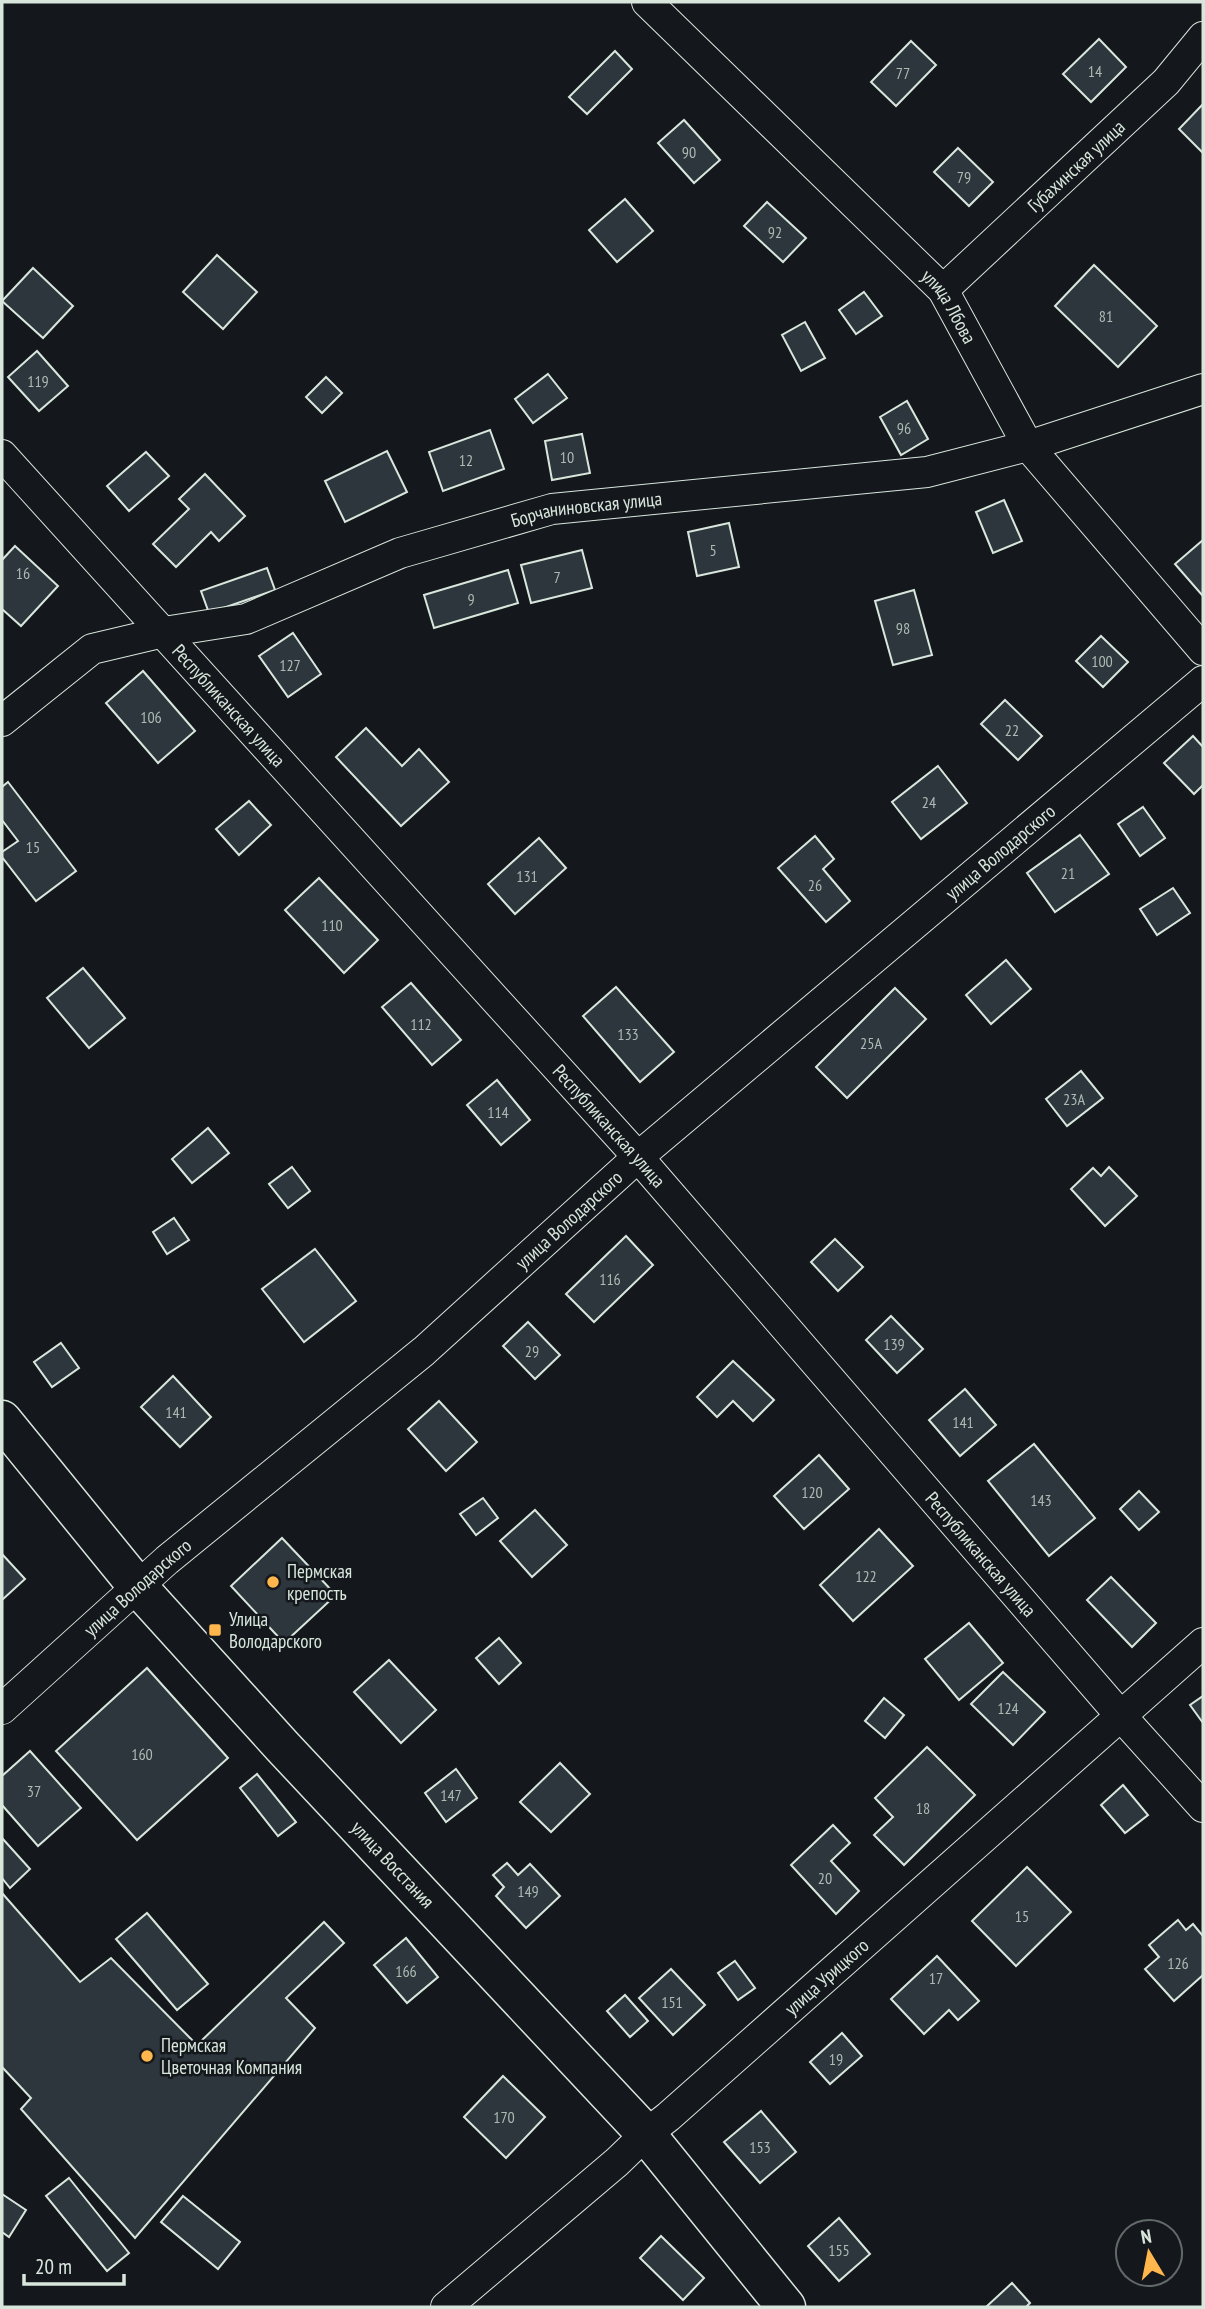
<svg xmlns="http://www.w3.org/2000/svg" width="1205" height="2309" font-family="'PT Sans Narrow',sans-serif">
<rect width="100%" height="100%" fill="#14181c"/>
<g fill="#2c363c" stroke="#d8e6dc" stroke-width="2">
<path d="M1099 39 1126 67 1091 102 1063 74Z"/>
<path d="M911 41 936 65 896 106 871 82Z"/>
<path d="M615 51 632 69 587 114 569 97Z"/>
<path d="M1203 104V153L1179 129Z"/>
<path d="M684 120 720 160 694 183 658 143Z"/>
<path d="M958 148 993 182 969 206 934 172Z"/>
<path d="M625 199 653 231 617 262 589 230Z"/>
<path d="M767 202 806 238 783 262 744 226Z"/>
<path d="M217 255 257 292 223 329 183 292Z"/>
<path d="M1094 265 1157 326 1118 367 1055 306Z"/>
<path d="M33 268 73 306 43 338 2 301Z"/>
<path d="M864 292 882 316 856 334 839 310Z"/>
<path d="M805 322 825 358 801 371 782 335Z"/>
<path d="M37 351 68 386 39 411 8 377Z"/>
<path d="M548 374 567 398 533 423 515 399Z"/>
<path d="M326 377 342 393 322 413 306 397Z"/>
<path d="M907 401 928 439 901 455 880 417Z"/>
<path d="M490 430 504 469 443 491 429 452Z"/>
<path d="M582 434 590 473 552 480 545 441Z"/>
<path d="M387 451 407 492 345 522 325 481Z"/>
<path d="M146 452 169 476 129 511 107 486Z"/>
<path d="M205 474 245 516 219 541 211 532 176 567 153 544 189 509 179 499Z"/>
<path d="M1004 500 1022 541 993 553 976 512Z"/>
<path d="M729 523 739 567 697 576 688 532Z"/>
<path d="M1203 540V594L1202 595 1175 564Z"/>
<path d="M15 546 58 586 21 626 2 609V560Z"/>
<path d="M582 550 592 588 531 603 521 565Z"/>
<path d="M267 568 275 590 209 613 201 591Z"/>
<path d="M508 570 518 603 434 628 424 595Z"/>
<path d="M914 590 932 655 893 665 875 601Z"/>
<path d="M293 633 321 674 288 697 259 656Z"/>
<path d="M1101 636 1128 662 1103 687 1076 661Z"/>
<path d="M143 671 195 731 158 763 106 703Z"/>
<path d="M1005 700 1042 736 1018 760 981 724Z"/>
<path d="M366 728 402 766 419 749 449 782 401 826 336 757Z"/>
<path d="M1193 736 1203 747V785L1194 794 1164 763Z"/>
<path d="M938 766 967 803 921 839 892 802Z"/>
<path d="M8 782 76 871 36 901 2 857V852L18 841 2 820V787Z"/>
<path d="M249 801 271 825 239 855 216 829Z"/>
<path d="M1143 807 1165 838 1140 856 1118 824Z"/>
<path d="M1080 835 1109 874 1055 912 1027 873Z"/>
<path d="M815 836 834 859 823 869 850 901 826 922 778 868Z"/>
<path d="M539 838 566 868 515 914 488 884Z"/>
<path d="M319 878 378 940 344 973 285 910Z"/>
<path d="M1173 888 1190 913 1157 935 1140 909Z"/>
<path d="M1006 960 1031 989 991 1024 966 995Z"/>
<path d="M83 968 125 1018 89 1048 47 998Z"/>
<path d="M411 983 461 1040 432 1065 382 1007Z"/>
<path d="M616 987 674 1052 640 1082 583 1016Z"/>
<path d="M895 988 926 1019 847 1098 816 1067Z"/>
<path d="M1081 1071 1103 1098 1067 1126 1046 1099Z"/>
<path d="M497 1080 530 1120 501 1145 467 1105Z"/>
<path d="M208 1128 229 1153 192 1183 172 1159Z"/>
<path d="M292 1167 310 1191 288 1208 269 1184Z"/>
<path d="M1109 1167 1137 1196 1105 1226 1071 1189 1093 1168 1101 1176Z"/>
<path d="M174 1218 189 1240 167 1254 153 1232Z"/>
<path d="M626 1236 653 1265 594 1322 566 1294Z"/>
<path d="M835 1239 863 1267 838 1291 811 1262Z"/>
<path d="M315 1249 356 1301 304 1342 262 1289Z"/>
<path d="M891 1316 923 1349 897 1373 866 1340Z"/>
<path d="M528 1322 560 1355 535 1379 503 1346Z"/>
<path d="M61 1343 79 1368 52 1387 34 1362Z"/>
<path d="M733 1361 774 1400 753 1421 733 1401 717 1417 697 1397Z"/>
<path d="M173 1376 211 1417 180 1447 141 1407Z"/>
<path d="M965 1389 996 1425 960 1456 929 1420Z"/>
<path d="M439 1401 477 1442 446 1471 408 1429Z"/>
<path d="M1034 1444 1095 1518 1049 1556 988 1481Z"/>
<path d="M819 1455 849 1489 804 1529 774 1496Z"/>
<path d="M1139 1491 1159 1512 1139 1530 1120 1509Z"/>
<path d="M483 1498 498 1518 476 1535 460 1514Z"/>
<path d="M535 1510 567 1545 532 1577 500 1541Z"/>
<path d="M879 1529 913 1566 853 1621 820 1585Z"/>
<path d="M282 1538 336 1595 284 1643 231 1586Z"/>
<path d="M2 1554 25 1579 2 1600Z"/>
<path d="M1111 1577 1156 1623 1132 1647 1087 1600Z"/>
<path d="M969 1623 1003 1663 959 1700 925 1659Z"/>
<path d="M499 1638 521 1663 499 1684 476 1658Z"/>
<path d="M389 1660 436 1710 401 1743 354 1692Z"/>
<path d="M147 1668 228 1758 137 1840 56 1751Z"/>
<path d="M1003 1672 1045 1712 1013 1745 971 1704Z"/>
<path d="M1203 1696V1723L1190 1705Z"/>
<path d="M884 1698 904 1715 885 1738 865 1721Z"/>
<path d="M927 1747 975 1795 904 1865 874 1835 893 1817 875 1798Z"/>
<path d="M30 1751 81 1808 38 1846 2 1805V1776Z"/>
<path d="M560 1763 590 1794 551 1832 520 1802Z"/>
<path d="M456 1769 477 1798 446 1822 425 1793Z"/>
<path d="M257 1774 296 1822 278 1836 240 1788Z"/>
<path d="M1123 1785 1148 1815 1125 1833 1101 1805Z"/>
<path d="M833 1825 850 1843 831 1861 859 1891 836 1914 791 1865Z"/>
<path d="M2 1838 30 1869 10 1888 2 1878Z"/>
<path d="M507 1863 518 1875 530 1864 560 1896 526 1928 496 1896 504 1887 493 1875Z"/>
<path d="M1027 1867 1071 1912 1016 1966 972 1921Z"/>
<path d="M2 1893 80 1982 111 1958 197 2045 324 1922 344 1943 286 1998 315 2028 135 2238 21 2109 31 2098 2 2067Z"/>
<path d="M147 1913 208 1984 177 2010 116 1939Z"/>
<path d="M1178 1920 1186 1930 1193 1924 1203 1936V1975L1174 2001 1145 1969 1159 1957 1149 1945Z"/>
<path d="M406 1938 438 1977 407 2003 374 1965Z"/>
<path d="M937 1956 979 2001 958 2020 949 2010 924 2034 891 1999Z"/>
<path d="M735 1961 755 1988 738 2000 718 1973Z"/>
<path d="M671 1969 705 2005 673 2035 639 1998Z"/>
<path d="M625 1995 648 2021 630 2037 607 2011Z"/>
<path d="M842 2033 862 2056 830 2084 810 2062Z"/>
<path d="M503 2076 545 2117 506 2158 464 2117Z"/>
<path d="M761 2111 796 2152 760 2183 724 2142Z"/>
<path d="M69 2178 129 2253 107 2271 46 2196Z"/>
<path d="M2 2194 26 2210 9 2237 2 2232Z"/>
<path d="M183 2196 240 2242 218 2269 161 2222Z"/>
<path d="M839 2218 870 2254 839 2281 808 2246Z"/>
<path d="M661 2236 704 2278 683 2300 640 2258Z"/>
<path d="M1012 2283 1030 2303 1026 2307H986Z"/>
</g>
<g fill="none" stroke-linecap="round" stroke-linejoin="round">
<g stroke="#d8e6dc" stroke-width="32">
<g id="street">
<path id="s1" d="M647 2 943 290 1028 446 1203 650"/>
<path id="s2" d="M943 290 1166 82 1203 37"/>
<path id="s3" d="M2 455 638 1157 1121 1716 1203 1807"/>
<path id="s4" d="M2 721 92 649 164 632 246 619 400 553 552 509 927 472 1028 446 1203 389"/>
<path id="s5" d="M2 1709 167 1560 424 1351 638 1157 1203 681"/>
<path id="s6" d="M446 2307 617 2162 646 2134 668 2117 1203 1643"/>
</g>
</g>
<g stroke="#d8e6dc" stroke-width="41">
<g id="secondary">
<path id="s7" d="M2 1420 138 1587 282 1746 646 2134 786 2307"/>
</g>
</g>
<use href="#street" stroke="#14181c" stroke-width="30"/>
<use href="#secondary" stroke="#14181c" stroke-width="38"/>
</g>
<g fill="#ffb74d" stroke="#14181c" stroke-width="2.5">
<circle cx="273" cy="1582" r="7"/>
<rect x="208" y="1623" width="14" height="14" rx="3.5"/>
<circle cx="147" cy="2056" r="7"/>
</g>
<g text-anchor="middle" stroke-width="5" stroke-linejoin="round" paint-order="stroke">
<g font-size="16" fill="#adbab4">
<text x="1095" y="77">14</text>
<text x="903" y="79">77</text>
<text x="689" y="158">90</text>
<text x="964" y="183">79</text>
<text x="775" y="238">92</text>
<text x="1106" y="322">81</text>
<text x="38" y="387">119</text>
<text x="904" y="434">96</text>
<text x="567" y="463">10</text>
<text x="466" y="466">12</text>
<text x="713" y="556">5</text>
<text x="23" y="579">16</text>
<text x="557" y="583">7</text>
<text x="471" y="605">9</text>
<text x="903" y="634">98</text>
<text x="1102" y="667">100</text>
<text x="290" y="671">127</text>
<text x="151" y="723">106</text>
<text x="1012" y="736">22</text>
<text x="929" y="808">24</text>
<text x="33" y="853">15</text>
<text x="1068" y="879">21</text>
<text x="527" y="882">131</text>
<text x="815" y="891">26</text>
<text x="332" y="931">110</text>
<text x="421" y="1030">112</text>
<text x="628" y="1040">133</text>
<text x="871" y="1049">25А</text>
<text x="1074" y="1105">23А</text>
<text x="498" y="1118">114</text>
<text x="610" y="1285">116</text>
<text x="894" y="1350">139</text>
<text x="532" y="1357">29</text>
<text x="176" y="1418">141</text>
<text x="963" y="1428">141</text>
<text x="812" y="1498">120</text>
<text x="1041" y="1506">143</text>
<text x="866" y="1582">122</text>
<text x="1008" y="1714">124</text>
<text x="142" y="1760">160</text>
<text x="34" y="1797">37</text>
<text x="451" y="1801">147</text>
<text x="923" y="1814">18</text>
<text x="825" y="1884">20</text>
<text x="528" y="1897">149</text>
<text x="1022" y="1922">15</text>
<text x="1178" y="1969">126</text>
<text x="406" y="1977">166</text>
<text x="936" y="1984">17</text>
<text x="672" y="2008">151</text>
<text x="836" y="2065">19</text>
<text x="504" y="2123">170</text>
<text x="760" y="2153">153</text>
<text x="839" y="2256">155</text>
</g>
<g font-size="19" fill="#d8e6dc" stroke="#14181c">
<text dy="7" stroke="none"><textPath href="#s2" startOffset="182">Губахинская улица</textPath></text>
<text dy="7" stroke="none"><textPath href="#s1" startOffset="430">улица Лбова</textPath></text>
<text dy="7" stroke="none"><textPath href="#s4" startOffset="632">Борчаниновская улица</textPath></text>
<text dy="7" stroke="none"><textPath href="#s3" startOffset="338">Республиканская улица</textPath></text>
<text dy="7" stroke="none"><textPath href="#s5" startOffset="1316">улица Володарского</textPath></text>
<text dy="7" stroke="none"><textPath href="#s3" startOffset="905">Республиканская улица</textPath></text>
<text dy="7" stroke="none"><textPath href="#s5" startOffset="749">улица Володарского</textPath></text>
<text dy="7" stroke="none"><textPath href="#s3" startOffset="1472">Республиканская улица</textPath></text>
<text dy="7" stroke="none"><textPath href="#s5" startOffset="182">улица Володарского</textPath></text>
<text dy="7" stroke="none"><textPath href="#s7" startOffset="592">улица Восстания</textPath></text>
<text dy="7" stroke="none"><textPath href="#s6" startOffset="504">улица Урицкого</textPath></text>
</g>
<g font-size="19" fill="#d8e6dc" stroke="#14181c" text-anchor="start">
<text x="287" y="1578">Пермская<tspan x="287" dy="22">крепость</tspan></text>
<text x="229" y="1626">Улица<tspan x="229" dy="22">Володарского</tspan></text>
<text x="161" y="2052">Пермская<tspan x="161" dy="22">Цветочная Компания</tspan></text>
</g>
</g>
<rect width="1205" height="2309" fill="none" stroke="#d8e6dc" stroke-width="7"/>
<g transform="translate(1149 2253) rotate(350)"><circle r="33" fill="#14181c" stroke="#626a69" stroke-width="2"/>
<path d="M0-5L12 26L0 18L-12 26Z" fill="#ffb74d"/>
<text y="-10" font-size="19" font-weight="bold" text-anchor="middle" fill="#d8e6dc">N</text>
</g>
<path d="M24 2274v10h100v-10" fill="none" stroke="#d8e6dc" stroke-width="3.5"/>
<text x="35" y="2274" font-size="21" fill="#d8e6dc" stroke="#14181c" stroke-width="5" paint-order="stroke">20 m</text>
</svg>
